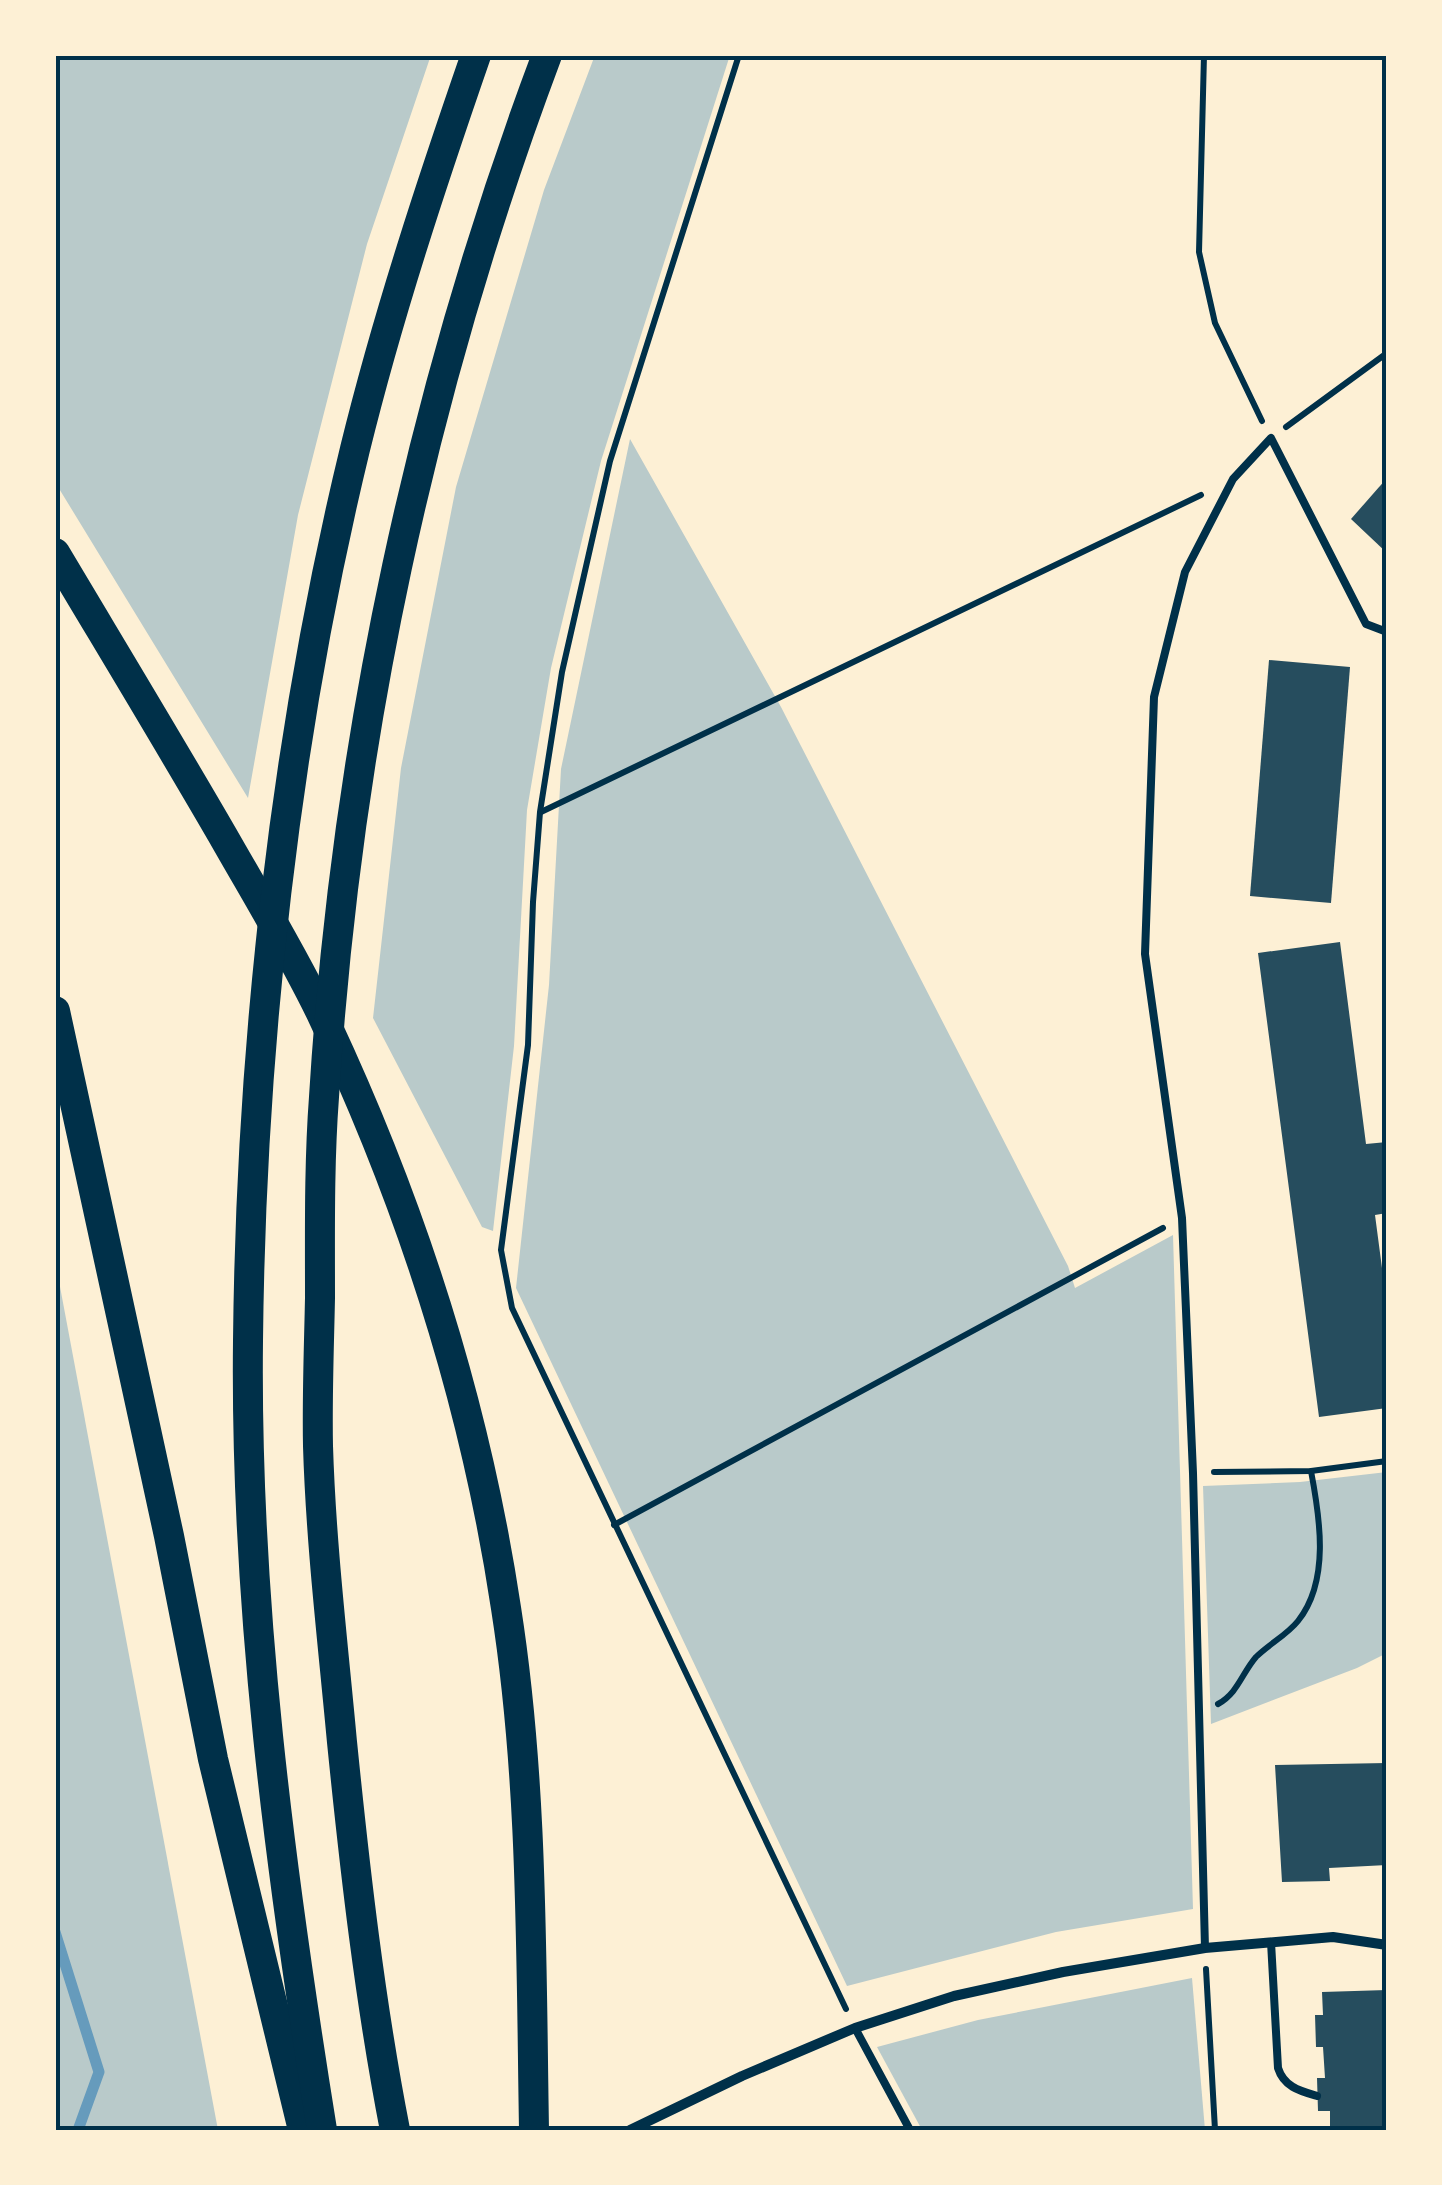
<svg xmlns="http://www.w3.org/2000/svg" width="1442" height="2185" font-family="'Fira Sans',sans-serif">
<rect width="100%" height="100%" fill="#fdf0d5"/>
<g fill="#b9caca">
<path d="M55 55H431L367 244 298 515 248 798 55 482Z"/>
<path d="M595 55H730L601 461 551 668 527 810 514 1046 493 1231 482 1227 373 1018 401 768 456 487 544 190Z"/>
<path d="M630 439 781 707 1068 1266 1075 1288 1173 1235 1193 1909 1056 1932 847 1986 516 1288 549 985 561 769Z"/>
<path d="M55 1260 218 2130H55Z"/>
<path d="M1387 1472V1653L1357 1668 1211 1724 1203 1486 1300 1482Z"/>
<path d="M1192 1978 1205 2130H922L877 2047 978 2020Z"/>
</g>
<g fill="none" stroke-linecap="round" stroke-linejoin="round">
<path stroke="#669bbc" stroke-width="11" d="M55 1932 99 2072 78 2130"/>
</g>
<g fill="#264d5e">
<path d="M1387 478V553L1351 519Z"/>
<path d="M1269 660 1350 667 1331 903 1250 896Z"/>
<path d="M1340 942 1366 1144 1387 1142V1213L1375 1215 1387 1306V1408L1319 1417 1258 953Z"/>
<path d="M1387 1763V1865L1329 1868 1330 1881 1282 1882 1275 1765Z"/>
<path d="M1387 1990V2130H1330V2111H1318L1317 2078H1325L1323 2047H1316L1315 2015H1323L1322 1992Z"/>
</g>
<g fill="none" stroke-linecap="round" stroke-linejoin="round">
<g stroke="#003049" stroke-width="6">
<path d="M739 55 610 461 562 672 540 812 533 902 528 1045 501 1250 512 1308 846 2009"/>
<path d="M1204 55 1199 252 1215 323 1262 421"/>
<path d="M1286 427 1387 353"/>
<path d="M541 812 1201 495"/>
<path d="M1214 1472 1311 1471 1387 1461"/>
<path d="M614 1525 1163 1228"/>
<path d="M1218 1704C1238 1693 1242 1673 1256 1657 1269 1644 1287 1635 1298 1621 1330 1581 1320 1518 1311 1471"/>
<path d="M1206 1969 1215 2130"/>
</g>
<g stroke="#003049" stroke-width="8">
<path d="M1271 1942 1278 2068C1284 2087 1300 2091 1317 2096"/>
<path d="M1205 1948 1193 1473 1182 1218 1145 954 1154 697 1185 572 1233 479 1271 438 1366 624 1387 632"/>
<path d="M855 2028 910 2130"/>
</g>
<path stroke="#003049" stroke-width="10" d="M630 2130 742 2076 855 2028 954 1996 1063 1972 1205 1948 1333 1937 1387 1945"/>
<g stroke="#003049" stroke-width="30">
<path d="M55 553C111 647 168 741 223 836 256 894 292 953 321 1013 410 1201 475 1402 506 1608 533 1780 531 1956 534 2130"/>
<path d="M55 1011 169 1536 213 1759 303 2130"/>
<path d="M322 2130C280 1869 245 1606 248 1341 251 1045 285 737 355 449 388 315 431 185 476 55"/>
<path d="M395 2130C370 2002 355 1871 342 1742 333 1644 321 1545 318 1446 317 1397 319 1347 320 1298 320 1231 319 1164 324 1097 346 741 422 388 547 55"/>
</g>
</g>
<rect width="1442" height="2185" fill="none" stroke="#fdf0d5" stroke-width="115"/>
<rect x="58" y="58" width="1326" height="2070" fill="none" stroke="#003049" stroke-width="4"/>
</svg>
